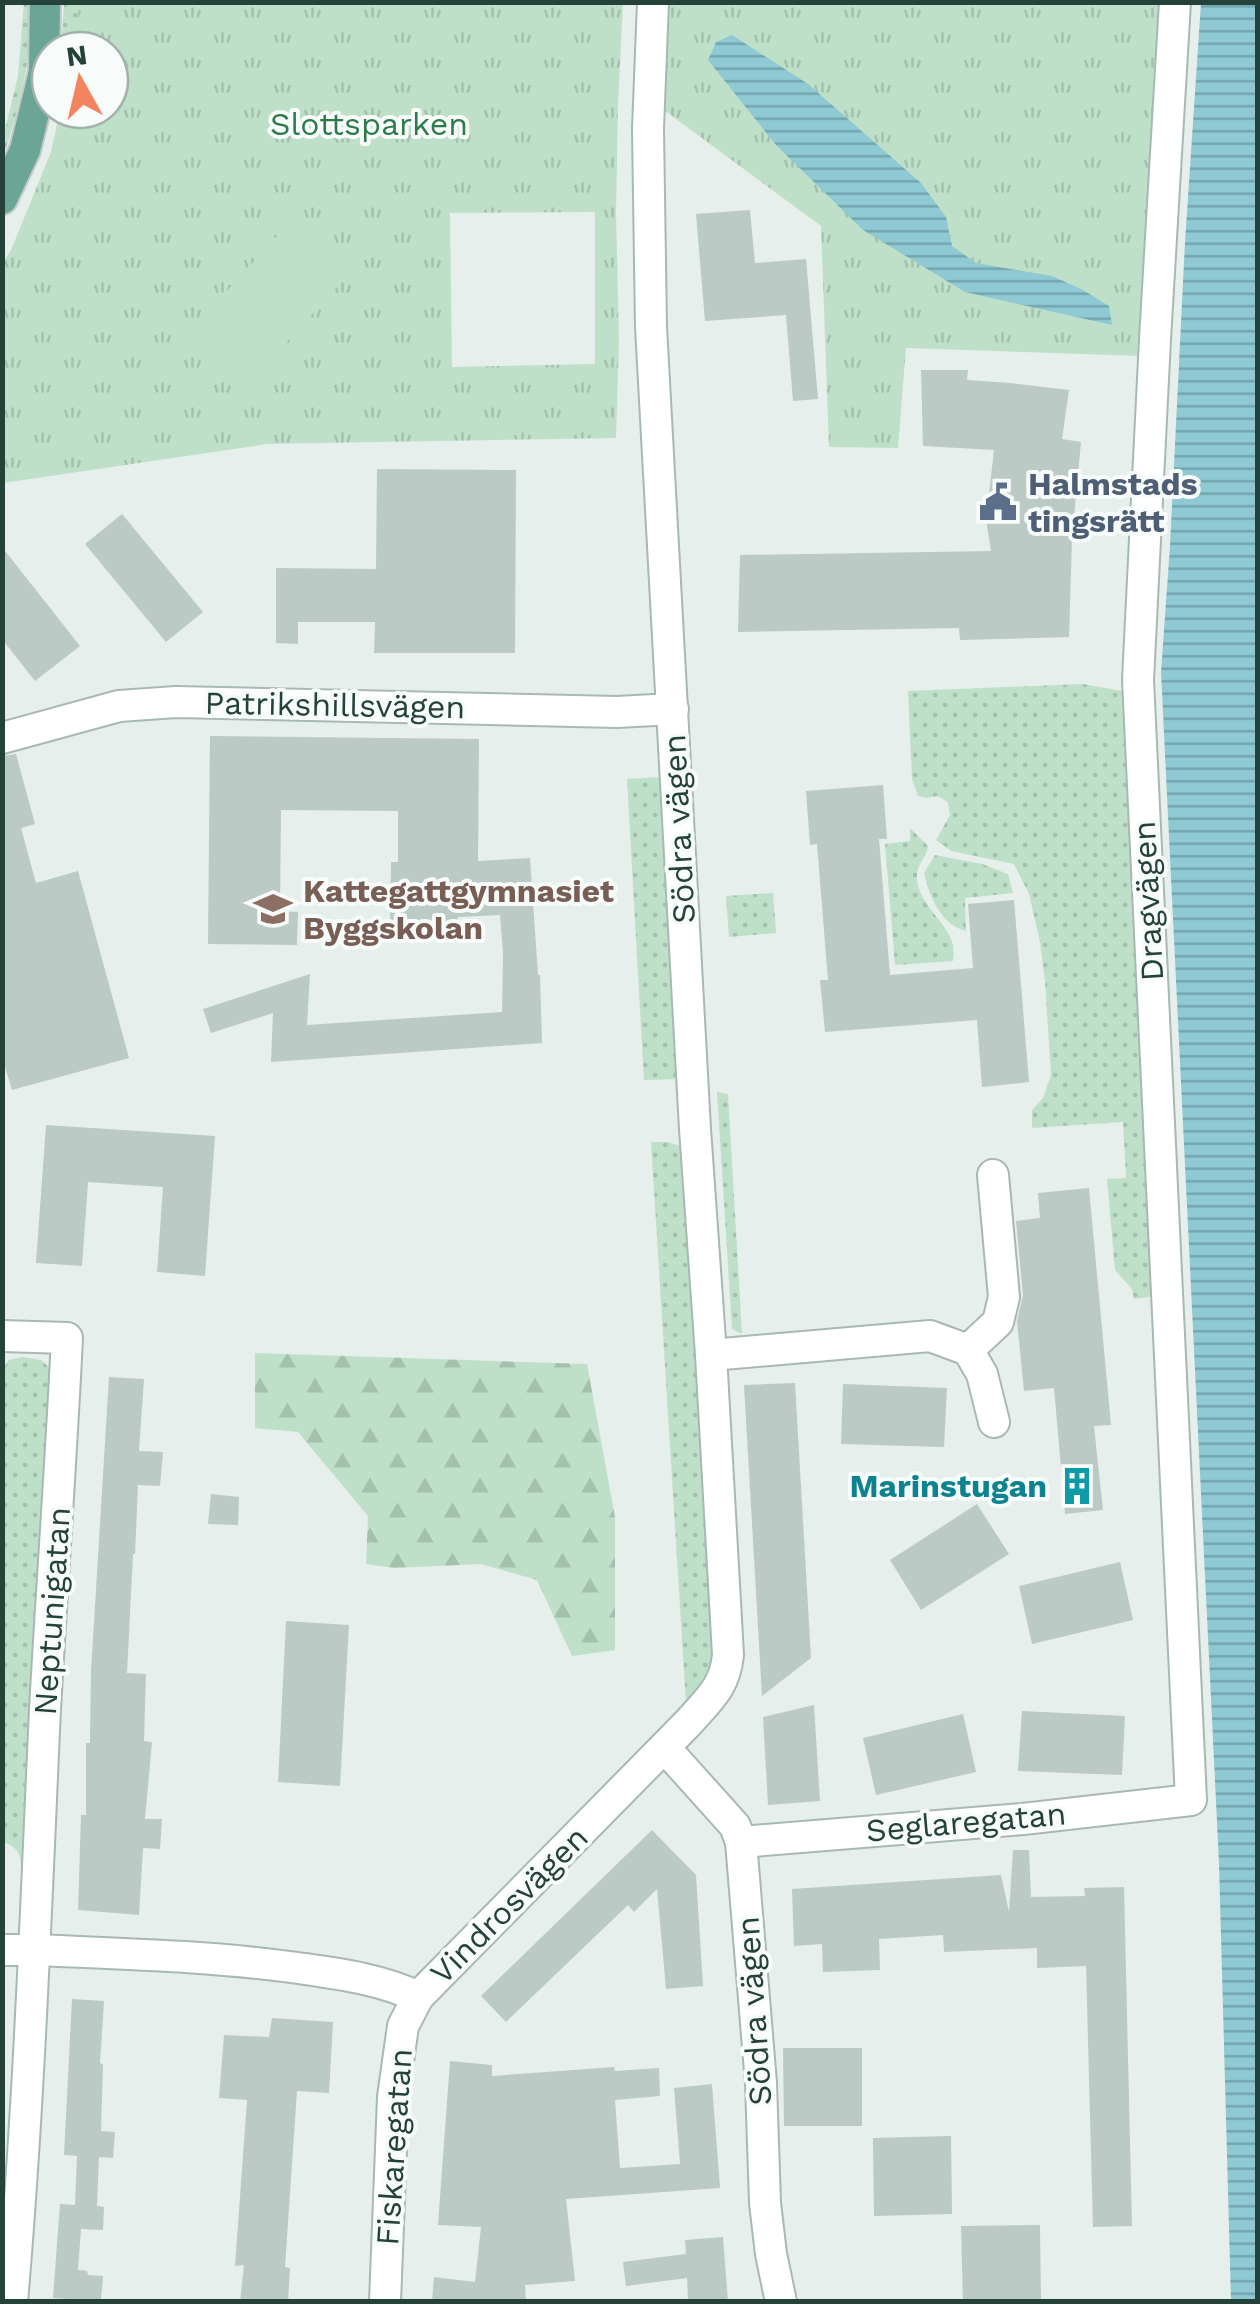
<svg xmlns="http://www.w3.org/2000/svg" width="1260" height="2304" font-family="'Work Sans',sans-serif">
<defs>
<pattern id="grass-dots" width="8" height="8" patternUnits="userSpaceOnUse" patternTransform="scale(2.5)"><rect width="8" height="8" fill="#bfe0c8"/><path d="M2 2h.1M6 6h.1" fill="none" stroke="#a4c1ad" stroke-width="1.8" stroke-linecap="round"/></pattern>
<pattern id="forest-firs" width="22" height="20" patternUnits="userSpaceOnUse" patternTransform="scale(2.5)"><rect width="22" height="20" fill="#bfe0c8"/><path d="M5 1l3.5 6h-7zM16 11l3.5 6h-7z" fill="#a4c1ad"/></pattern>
<pattern id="park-tufts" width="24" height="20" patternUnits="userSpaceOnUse" patternTransform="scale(2.5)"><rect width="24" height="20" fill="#bfe0c8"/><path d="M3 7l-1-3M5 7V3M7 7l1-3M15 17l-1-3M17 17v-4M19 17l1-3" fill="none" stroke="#a4c1ad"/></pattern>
<pattern id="water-rules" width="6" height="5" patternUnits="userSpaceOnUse" patternTransform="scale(2.5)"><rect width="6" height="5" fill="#8ec9d4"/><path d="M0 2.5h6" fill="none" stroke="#74a5ad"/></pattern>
</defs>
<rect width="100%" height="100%" fill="#e6efeb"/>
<g fill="url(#grass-dots)">
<path d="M24 3H31C33 55 19 109 3 158V138L18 76Z"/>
<path d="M64 3H96L109 50H61Z"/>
<path d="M1083 684 1122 691 1130 707 1164 1295 1134 1299 1132 1289 1115 1270 1107 1179 1126 1178 1123 1122 1032 1128V1110L1043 1098 1051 1075 1045 981 1040 942 1029 894 1014 864 951 851 936 840 950 815 948 802 937 796 926 798 918 796 912 779 908 691Z"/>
<path d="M661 777 682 1079 644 1080 627 779Z"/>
<path d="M910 828 928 846C927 857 917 864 917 875 915 902 948 922 953 945 954 950 953 955 953 961L895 965 885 844 910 841Z"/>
<path d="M935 855 982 864 1008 874 1013 893 965 898 966 931C941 925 929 896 924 873Z"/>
<path d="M773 893 776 933 729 937 726 896Z"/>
<path d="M717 1092 728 1094 742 1334 732 1329Z"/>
<path d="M651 1142H668L683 1147 715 1635 709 1671 686 1703Z"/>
<path d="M23 1357 41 1360 52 1370 23 1879 21 1877C21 1860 22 1848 3 1842L2 1370 9 1360Z"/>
</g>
<path fill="url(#forest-firs)" d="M255 1353 587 1364 615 1517V1650L572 1656 537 1580 481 1564 394 1568 366 1564 368 1516 298 1432 255 1428Z"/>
<g fill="url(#park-tufts)" fill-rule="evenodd">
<path d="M80 3H623L618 104 616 213 619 340 616 438 267 444 3 483V263L11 250 51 152 60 110H110V50H72ZM595 212V364L452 367 450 213Z"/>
<path d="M669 3H1168L1139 332 1140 356 906 348 898 448 829 447 821 226 664 110Z"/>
</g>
<path fill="#bfe0c8" d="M292 220 350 273 239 394 181 341Z"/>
<g fill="url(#water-rules)">
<path d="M1201 3H1258L1257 2302 1231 2301 1219 1863 1161 672 1170 546 1185 242Z"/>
<path d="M732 35 808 84 921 183 946 217 952 246 976 263 1052 276 1083 290 1109 306 1112 325 965 292 863 230 776 145 708 60 716 42Z"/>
</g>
<g fill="#bbcac4">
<path d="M750 210 755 263 806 259 818 399 793 401 786 315 705 321 696 214Z"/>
<path d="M921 370H968L967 380 1010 383 1069 390 1062 439 1081 442 1072 539 1069 637 960 640 959 628 738 632 740 555 991 551 986 520 994 450 923 446Z"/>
<path d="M377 469 516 470 515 653H374L375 622H298V644L276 643V568L376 569Z"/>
<path d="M122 514 203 612 166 642 85 544Z"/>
<path d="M2 547 80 646 35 681 2 639Z"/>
<path d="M210 736 479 739 478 861 530 858 538 975H540L542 1043 271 1062 273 1013 211 1033 203 1009 310 974 307 1025 502 1012 503 953 500 915 458 917V927L390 926 391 862H398V811L281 810 280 911 298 912 297 945 208 944Z"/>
<path d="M16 754 35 824 21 828 36 883 78 871 129 1058 12 1090 2 1057V756Z"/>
<path d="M883 785 887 839H879L890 975 973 968 968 904 1014 900 1029 1082 982 1087 977 1020 825 1032 820 980H828L817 844 810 845 806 791Z"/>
<path d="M46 1125 215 1136 205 1276 157 1272 163 1187 88 1182 82 1266 36 1263Z"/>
<path d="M1089 1188 1111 1425 1094 1426 1103 1510 1065 1514 1054 1388 1024 1391 1017 1321 1023 1295 1016 1221 1040 1218 1038 1193Z"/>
<path d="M109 1377 144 1379 139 1451 163 1452 160 1486 138 1485 135 1554H133L127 1673 146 1674 144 1741 152 1742 145 1819H162L160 1849 143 1848 139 1915 78 1910 81 1815H86V1743H90L91 1671Z"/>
<path d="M795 1383 811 1658 762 1696 744 1385Z"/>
<path d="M843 1384 947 1388 944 1447 841 1444Z"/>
<path d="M211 1494 239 1497 238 1525 208 1524Z"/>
<path d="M977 1504 1009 1554 921 1610 890 1560Z"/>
<path d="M1120 1562 1133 1620 1032 1644 1019 1586Z"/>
<path d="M286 1621 349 1625 340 1786 278 1782Z"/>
<path d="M814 1705 820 1801 768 1805 763 1717Z"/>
<path d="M1022 1711 1125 1716 1122 1775 1018 1771Z"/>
<path d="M963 1714 976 1772 876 1795 863 1738Z"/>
<path d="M652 1830 696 1875 703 1986 666 1989 657 1889 634 1912 628 1905 506 2022 481 1996Z"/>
<path d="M1013 1850H1029L1031 1897 1085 1896 1084 1888 1124 1887 1132 2226 1093 2227 1086 1966 1037 1968V1948L944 1952 943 1935 879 1939 880 1970 823 1972 822 1944 794 1946 792 1889 1001 1875 1009 1912Z"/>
<path d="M72 1999 104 2001 100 2063 103 2064 101 2131 115 2132 113 2158 99 2157 97 2206 104 2207 103 2230 81 2229 78 2270 87 2271 88 2275 103 2276 101 2301 53 2298 60 2204 75 2205 77 2156 64 2155Z"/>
<path d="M272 2018 333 2022 329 2093 297 2091 285 2267 290 2268 288 2302H240L244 2265 235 2266 247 2100 219 2098 224 2035 269 2037Z"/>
<path d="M783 2048H862V2126H784Z"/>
<path d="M450 2061 492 2065V2076L614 2067 615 2071 659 2068 660 2096 615 2100 620 2168 680 2164 674 2088 712 2084 720 2188 566 2199 575 2281 525 2285 526 2302H432L434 2277 475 2282 481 2227 438 2225Z"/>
<path d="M951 2136 952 2214 874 2216 873 2138Z"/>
<path d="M1040 2225 1041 2302H963L961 2226Z"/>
<path d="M723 2237 728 2302H688L687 2278 626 2286 623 2262 686 2254 685 2240Z"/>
</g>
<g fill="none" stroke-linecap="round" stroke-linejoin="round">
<g stroke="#a8b8b2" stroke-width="34">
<g id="minor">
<path d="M2 738 119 706 176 702 617 712 673 709"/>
<path d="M2 1336 67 1338C61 1462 52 1585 45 1709 36 1907 29 2105 12 2302"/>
<path d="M968 1350 998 1322 1004 1297 993 1175"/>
<path d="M711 1355 930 1336 968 1350 982 1374 994 1422"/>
<path d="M665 1748 735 1826 741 1842 761 2083 765 2203 771 2254 781 2302"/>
<path d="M741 1842 1023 1819 1191 1800 1138 680 1155 339 1175 2"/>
<path d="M2 1950H35C123 1954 211 1956 298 1968 340 1974 380 1979 418 1997"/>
<path d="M385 2302 393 2097 403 2026 418 1997 689 1722C709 1699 725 1687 728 1655L711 1355 695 1129 651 327 648 129 653 2"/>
</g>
</g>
<g stroke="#c2cac8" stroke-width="34">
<path id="major" d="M2 199 25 150 44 72 45 2"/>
</g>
<use href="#minor" stroke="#fff" stroke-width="30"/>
<use href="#major" stroke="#6aa596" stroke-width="30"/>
</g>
<defs>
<g id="civic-bare" transform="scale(3)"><path d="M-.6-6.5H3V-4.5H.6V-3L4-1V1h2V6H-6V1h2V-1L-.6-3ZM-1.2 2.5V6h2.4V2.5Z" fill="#5c6f8a" stroke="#f7fbf9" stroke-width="2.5" paint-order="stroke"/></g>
<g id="school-bare" transform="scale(3)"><path d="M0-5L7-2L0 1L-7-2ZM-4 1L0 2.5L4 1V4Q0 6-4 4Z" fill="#8d6e63" stroke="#f7fbf9" stroke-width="2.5" paint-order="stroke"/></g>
<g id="building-bare" transform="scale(3)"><path d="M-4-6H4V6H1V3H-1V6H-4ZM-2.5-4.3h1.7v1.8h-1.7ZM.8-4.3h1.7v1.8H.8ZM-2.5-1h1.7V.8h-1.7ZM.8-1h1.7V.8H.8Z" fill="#0f9aa8" stroke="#f7fbf9" stroke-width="2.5" paint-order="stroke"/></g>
</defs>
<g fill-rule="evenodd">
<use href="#civic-bare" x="998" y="502"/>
<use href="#school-bare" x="273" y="909"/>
<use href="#building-bare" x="1077" y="1486"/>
</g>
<g text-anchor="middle" stroke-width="8" stroke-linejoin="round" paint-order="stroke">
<g font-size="32" fill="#2d7a4b" stroke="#f7fbf9">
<text x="369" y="135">Slottsparken</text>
</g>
<g font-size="32" font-weight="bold" fill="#4e5e75" stroke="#f7fbf9" text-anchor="start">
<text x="1028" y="495">Halmstads<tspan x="1028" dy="37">tingsrätt</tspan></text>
</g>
<g font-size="32" fill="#24423a" stroke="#f7fbf9">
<text transform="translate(335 705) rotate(1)" y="11">Patrikshillsvägen</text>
<text transform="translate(679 829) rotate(-93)" y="11">Södra vägen</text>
<text transform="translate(1148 901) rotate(-93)" y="11">Dragvägen</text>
<text transform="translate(52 1611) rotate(-86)" y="11">Neptunigatan</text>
<text transform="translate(966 1822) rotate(-5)" y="11">Seglaregatan</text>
<text transform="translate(509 1905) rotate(-45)" y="11">Vindrosvägen</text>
<text transform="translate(754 2011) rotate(-94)" y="11">Södra vägen</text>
<text transform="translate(394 2147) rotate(-86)" y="11">Fiskaregatan</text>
</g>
<g font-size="32" font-weight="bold" fill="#785e54" stroke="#f7fbf9" text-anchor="start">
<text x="303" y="902">Kattegattgymnasiet<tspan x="303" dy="37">Byggskolan</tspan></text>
</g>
<g font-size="32" font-weight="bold" fill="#0d838f" stroke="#f7fbf9" text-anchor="end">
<text x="1047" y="1497">Marinstugan</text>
</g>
</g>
<rect width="1260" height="2304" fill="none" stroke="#24423a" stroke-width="10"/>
<g transform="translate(80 80) rotate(352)"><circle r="48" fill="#f7fbf9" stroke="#a3b1ad" stroke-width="2.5"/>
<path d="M0-8L18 38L0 25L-18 38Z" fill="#f4845f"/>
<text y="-15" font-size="28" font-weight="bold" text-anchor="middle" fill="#24423a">N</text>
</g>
</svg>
